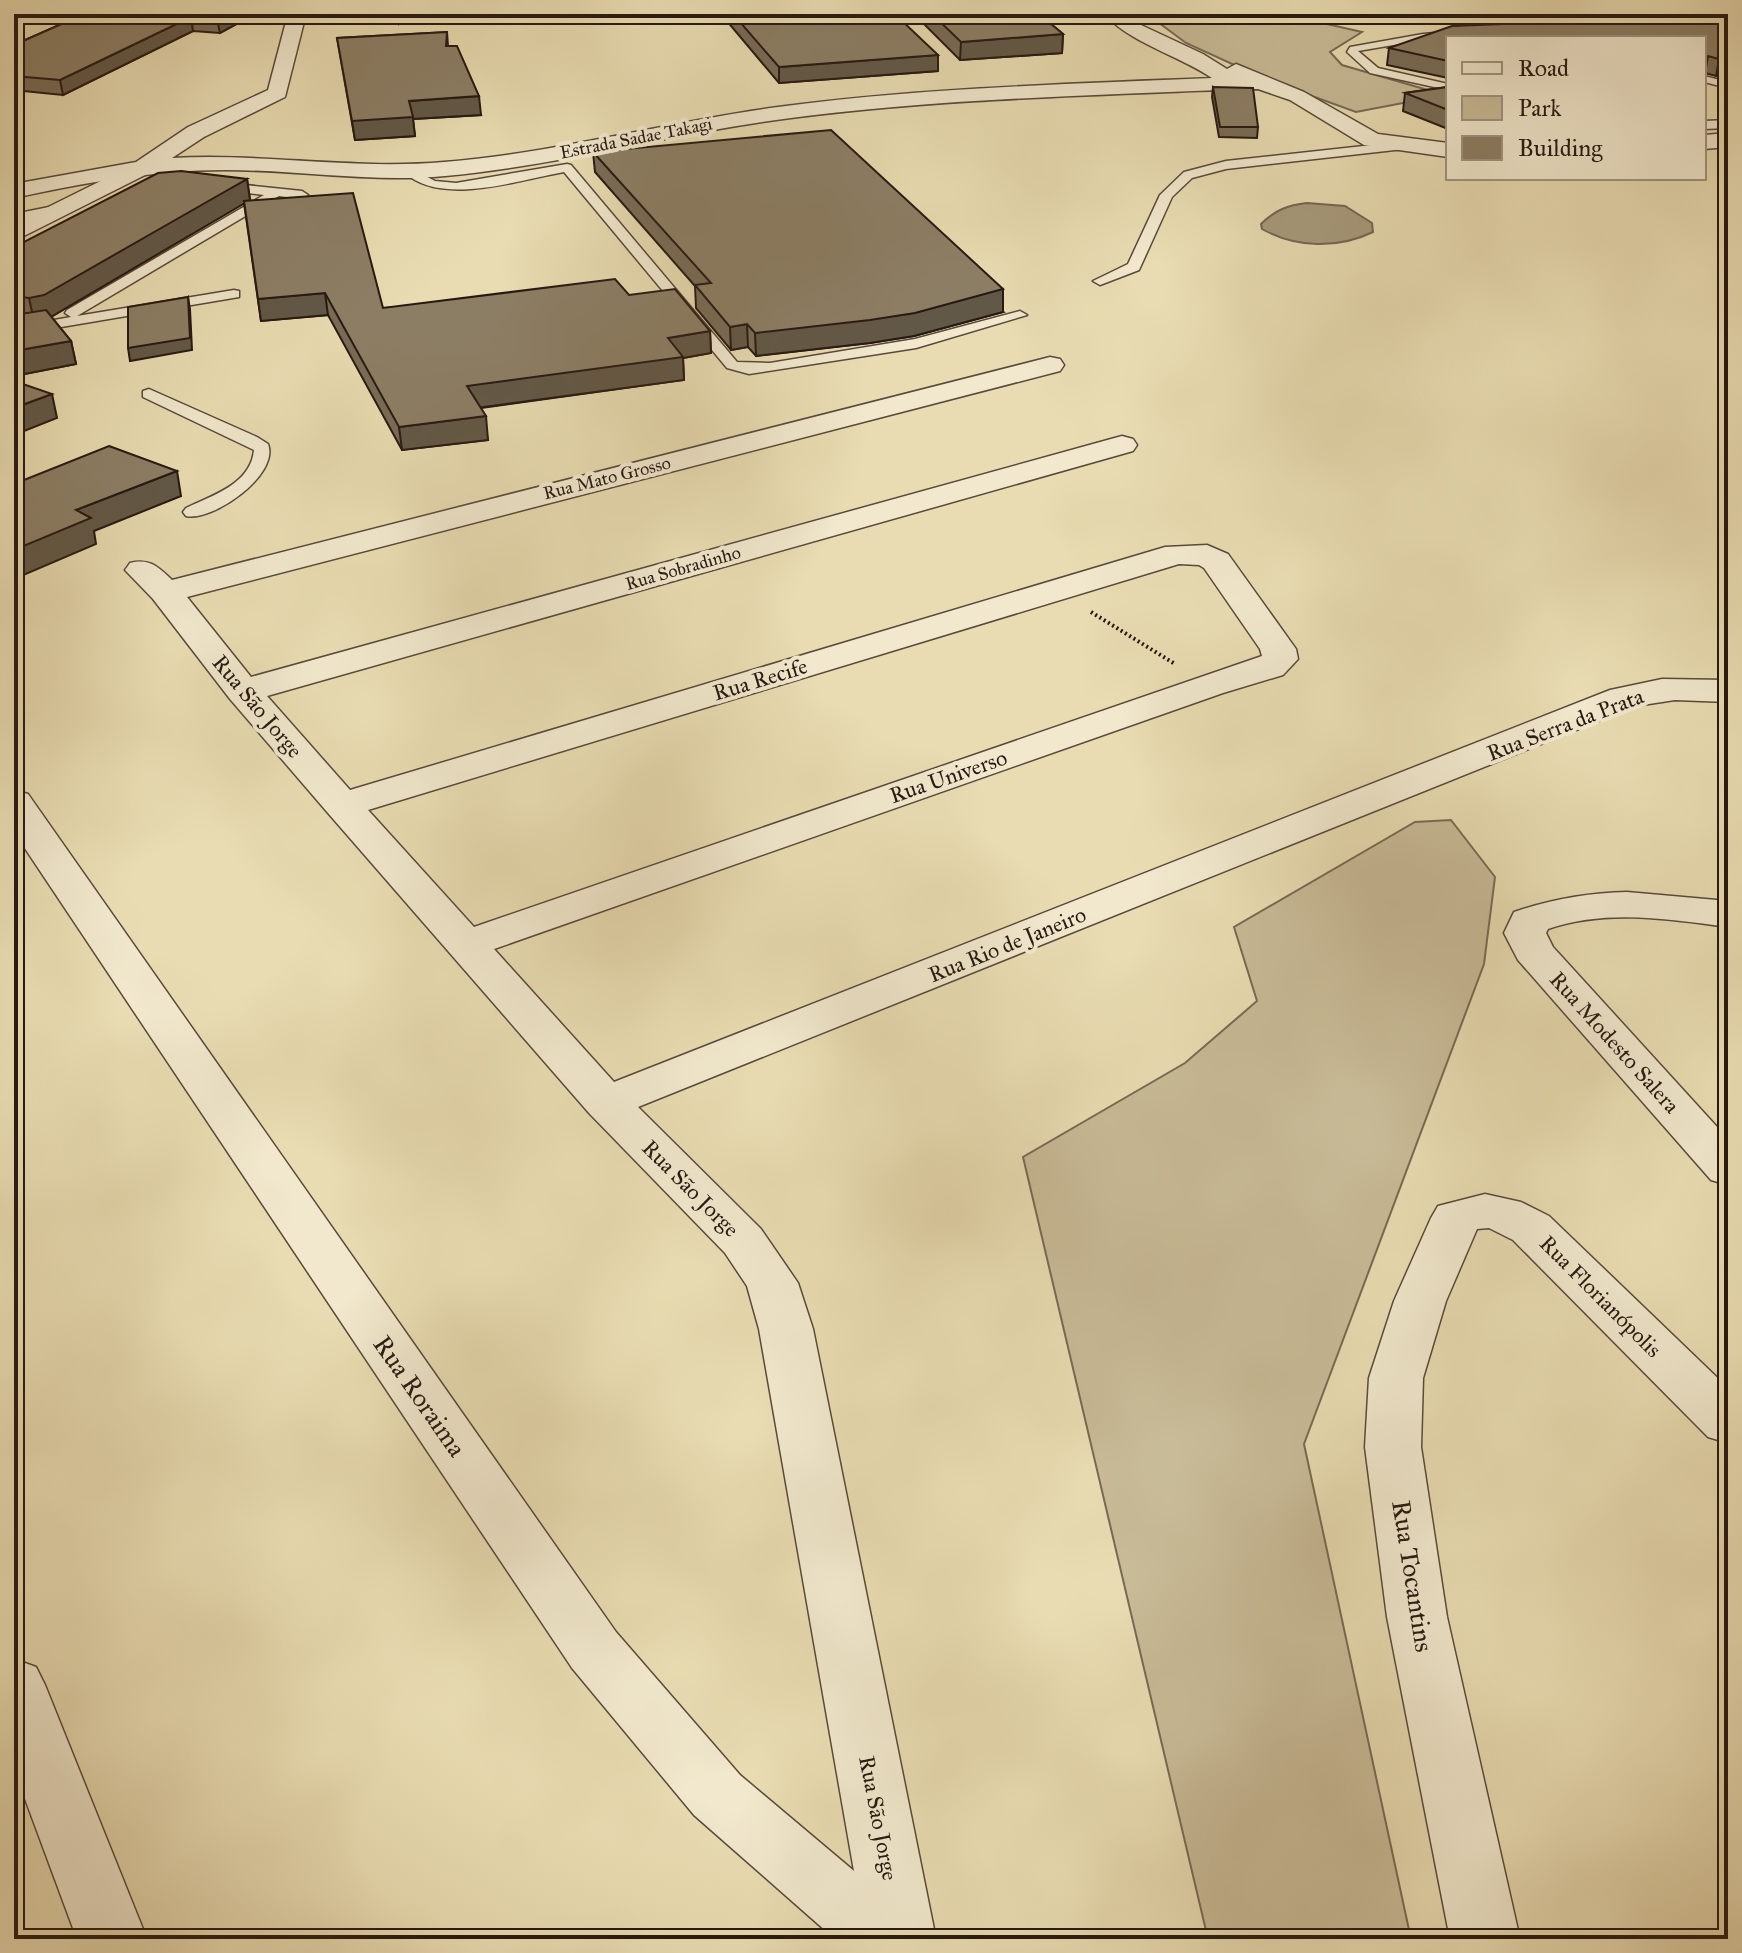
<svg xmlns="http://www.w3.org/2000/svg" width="1742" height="1953" font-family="'IM FELL Great Primer',serif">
<rect width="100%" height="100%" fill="#e9dcb2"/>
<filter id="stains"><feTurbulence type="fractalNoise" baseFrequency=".0025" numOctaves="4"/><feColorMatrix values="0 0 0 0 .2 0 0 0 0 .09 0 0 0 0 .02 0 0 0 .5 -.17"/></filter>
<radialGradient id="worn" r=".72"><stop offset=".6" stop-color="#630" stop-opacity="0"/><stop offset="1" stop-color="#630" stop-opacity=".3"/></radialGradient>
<g fill="#c8bb97" stroke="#786a54" stroke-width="2">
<path d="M1147 14H1283L1362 32 1330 52 1342 65 1445 95 1356 112 1265 79 1186 43Z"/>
<path d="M1451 820 1495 877 1484 964 1304 1444 1411 1939H1208L1023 1157 1185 1063 1257 1001 1234 927 1415 822Z"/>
</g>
<path fill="#a79a7c" stroke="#746652" stroke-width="2" d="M1307 203 1345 206 1372 223 1373 232C1338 249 1296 248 1262 229L1261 224C1275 210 1288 205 1307 203Z"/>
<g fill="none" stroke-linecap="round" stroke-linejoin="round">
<g stroke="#584a3a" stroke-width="3">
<g id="service">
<path d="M1458 31 1498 38 1423 40 1358 51 1378 68 1448 84V90L1370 73 1347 52 1350 47 1423 34Z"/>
<path d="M1704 76 1728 82V88L1704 82Z"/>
<path d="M1728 120V128L1704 129V121Z"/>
<path d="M1400 142 1404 143V149L1226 169 1192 178 1172 197 1139 270 1100 285 1093 281 1128 264 1160 195 1184 172 1226 161Z"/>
<path d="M567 164 571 165 737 362 770 363 915 339 1020 311 1027 315 916 348 749 374 727 368 564 172C518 180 441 207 404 172L410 168 435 181 456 183Z"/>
<path d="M217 182 302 191 308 195 302 199 279 196 77 316 234 290 239 291V297L14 335V327L71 317 65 313 67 310 264 195 212 189V183Z"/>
<path d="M64 204 69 205V211L14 222V214Z"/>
<path d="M149 389 257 437 268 444C280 475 212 522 186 516L183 512 186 508C213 495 251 484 254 450L143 397V391Z"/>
</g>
</g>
<g stroke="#584a3a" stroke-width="3">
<g id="minor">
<path d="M145 159 153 161 156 166 153 171 14 241V224Z"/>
<path d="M1050 357 1060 359 1064 365 1060 371 187 597 251 677 1111 439 1122 436 1133 439 1137 445 1133 451 267 696 350 790 1165 547 1207 545 1228 554 1296 649 1298 659 1283 675 1223 693 494 949 614 1082 1610 690 1662 679 1728 680V702L1675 700 1636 706 638 1107 761 1229 798 1283 813 1329 936 1939H835L694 1815 572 1668 14 832V790L28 794 616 1632 740 1775 854 1871 759 1329 747 1286 725 1253 589 1113 328 813 230 699 153 599 125 570 130 563C150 558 158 567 172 580ZM1179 564 1199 565 1204 568 1260 649 1262 656 474 927 368 810Z"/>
<path d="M1627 892 1728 901V927C1668 919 1606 909 1548 929L1546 933 1553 947 1728 1139V1185L1711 1180 1518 960 1504 933 1514 912C1552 899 1588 893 1627 892Z"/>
<path d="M1485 1194 1521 1202 1549 1216 1728 1388V1443L1708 1437 1513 1240 1489 1228 1477 1229 1446 1301 1423 1378 1421 1447 1447 1617 1520 1939H1450L1387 1617 1365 1447 1369 1378 1394 1301 1431 1218 1438 1206Z"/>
<path d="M14 1659 36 1667 45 1685 147 1939H77L14 1769Z"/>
</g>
</g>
<g stroke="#584a3a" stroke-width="3">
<g id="tertiary">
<path d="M288 14H306L285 97 204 137 172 158C263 153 353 170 444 162 556 153 666 122 778 107 921 88 1067 84 1212 78 1180 56 1128 42 1105 14H1126L1141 25 1203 54 1227 69 1236 64 1304 92 1378 134 1448 143V157L1364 145 1290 100 1258 89 1220 90C1072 96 923 100 776 120 665 135 556 166 445 176 371 183 299 170 225 170 154 170 84 183 14 198V184L136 162 188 127 268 90Z"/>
<path d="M1728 133V147L1704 149V135Z"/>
</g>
</g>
<path stroke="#271912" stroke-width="4" stroke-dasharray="2 3" stroke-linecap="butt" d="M1091 612 1175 664"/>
<use href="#service" fill="#f1e8cd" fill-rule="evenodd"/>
<use href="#minor" fill="#f1e8cd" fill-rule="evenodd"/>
<use href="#tertiary" fill="#f1e8cd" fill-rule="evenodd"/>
</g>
<g fill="#786c57" stroke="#271912" stroke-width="2">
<path d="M84 14H286L284 17 253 15 220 33 193 31 63 95 14 90V45Z"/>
<path d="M307 14H414L399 24 308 18Z"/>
<path d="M721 14H799L807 23 938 71 779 83Z"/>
<path d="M914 14H1041V16L1063 34 1062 53 960 60Z"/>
<path d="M1484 14H1706L1705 17 1708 19 1728 24V73L1724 72 1716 76 1705 73 1448 38V78L1387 65 1389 48 1482 24Z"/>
<path d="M447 32 448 46 481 115 413 119 415 136 355 140 337 38Z"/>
<path d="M1213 87 1258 127 1257 138 1219 137 1212 97Z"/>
<path d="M1448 87V129L1403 111 1405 93Z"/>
<path d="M593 152 1003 312 914 336 870 343 756 356 748 347 731 350 696 308 695 286 595 172Z"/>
<path d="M247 179 250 200 248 201 383 308 629 295 710 331 711 353 683 358 684 380 481 408 488 440 402 450 328 315 261 321 244 203 51 317 71 341 76 364 14 376V247Z"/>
</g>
<g fill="#625847" stroke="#271912" stroke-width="2">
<path d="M228 14H253V15L220 33 217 19Z"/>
<path d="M398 14H414L399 24Z"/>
<path d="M191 17 193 31 63 95 60 80Z"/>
<path d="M1063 34 1062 53 960 60 961 42Z"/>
<path d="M938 55V71L779 83V67Z"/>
<path d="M1727 55 1724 72 1716 76 1719 59Z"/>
<path d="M1708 56 1705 73 1704 74V59Z"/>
<path d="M479 96 481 115 413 119 415 136 355 140 352 121 409 101Z"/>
<path d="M247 179 250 200 49 318 34 321 29 298Z"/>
<path d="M1003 289V312L914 336 870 343 756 356 755 333Z"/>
<path d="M325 293 328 315 261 321 258 299Z"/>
<path d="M188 297 190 309 192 350 130 361 128 348Z"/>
<path d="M747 324 748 347 731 350 730 327Z"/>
<path d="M710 331 711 353 683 358 684 380 469 409 467 386 668 338Z"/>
<path d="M71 341 76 364 14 376V351Z"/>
<path d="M52 394 57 418 14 435V408Z"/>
<path d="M486 416 488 440 402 450 399 427Z"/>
<path d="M177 471 181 496 94 531 96 544 14 579V550L76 510Z"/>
</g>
<g fill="#8c7e65" stroke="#271912" stroke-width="2">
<path d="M84 14H228L217 19 191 17 60 80 14 76V45Z"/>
<path d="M733 14H799L807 23 899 18 938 55 779 67Z"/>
<path d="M932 14H1039L1063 34 961 42Z"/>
<path d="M1484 14H1705V16L1708 19 1728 24V55L1719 59 1708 56 1704 59V66V38H1448V61L1389 48 1452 26 1503 24 1501 19Z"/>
<path d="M447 32 446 46H457L479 96 409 101 413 117 352 121 337 38Z"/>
<path d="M1213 87 1253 88 1258 127H1220Z"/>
<path d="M1448 87V110L1405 93Z"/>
<path d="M831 130 1003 289 915 313 870 320 755 333 747 324 730 327 695 285 711 283 593 152Z"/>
<path d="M181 171 247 179 44 295 29 298 14 296V247L158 173Z"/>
<path d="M353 193 383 308 615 279 629 295 675 289 710 331 668 338 683 357 467 386 486 416 399 427 325 293 258 299 244 201Z"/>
<path d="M188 297 190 338 128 348V307Z"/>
<path d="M46 310 71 341 14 351V315Z"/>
<path d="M14 381 52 394 14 408Z"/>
<path d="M109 446 177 471 76 510 91 518 14 550V484Z"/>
</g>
<g text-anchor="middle" stroke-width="8" stroke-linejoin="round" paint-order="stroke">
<g font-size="18" fill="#271912" stroke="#f1e8cd">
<text transform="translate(636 138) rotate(-11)" y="6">Estrada Sadae Takagi</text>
<text transform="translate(607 478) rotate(-14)" y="6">Rua Mato Grosso</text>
<text transform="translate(683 568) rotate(-16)" y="6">Rua Sobradinho</text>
</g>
<g font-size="22" fill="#271912" stroke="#f1e8cd">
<text transform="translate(760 679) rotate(-17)" y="8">Rua Recife</text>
<text transform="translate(258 706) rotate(50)" y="8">Rua São Jorge</text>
<text transform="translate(1565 724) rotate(-21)" y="8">Rua Serra da Prata</text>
<text transform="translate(948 776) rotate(-19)" y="8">Rua Universo</text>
<text transform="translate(1007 944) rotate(-22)" y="8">Rua Rio de Janeiro</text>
<text transform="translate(1615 1042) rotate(48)" y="8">Rua Modesto Salera</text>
<text transform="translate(691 1188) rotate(45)" y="8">Rua São Jorge</text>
<text transform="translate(1601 1296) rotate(45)" y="8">Rua Florianópolis</text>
<text transform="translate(879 1818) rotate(79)" y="8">Rua São Jorge</text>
</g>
<g font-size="26" fill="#271912" stroke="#f1e8cd">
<text transform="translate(420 1396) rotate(55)" y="9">Rua Roraima</text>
<text transform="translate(1413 1576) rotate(81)" y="9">Rua Tocantins</text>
</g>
</g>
<rect width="1742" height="1953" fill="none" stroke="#e9dcb2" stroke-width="48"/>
<rect x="16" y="16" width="1710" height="1921" fill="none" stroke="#271912" stroke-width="4"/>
<rect x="24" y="24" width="1694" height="1905" fill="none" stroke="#271912" stroke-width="2"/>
<rect x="1446" y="36" width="260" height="144" fill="#f1e8cd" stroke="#a09582" stroke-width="2"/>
<rect x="1462" y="62" width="40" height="12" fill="#f1e8cd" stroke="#a09582" stroke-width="2"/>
<text x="1518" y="76" font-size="24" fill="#271912">Road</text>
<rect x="1462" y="96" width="40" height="24" fill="#c8bb97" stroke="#a09582" stroke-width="2"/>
<text x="1518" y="116" font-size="24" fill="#271912">Park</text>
<rect x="1462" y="136" width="40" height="24" fill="#8c7e65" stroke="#a09582" stroke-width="2"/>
<text x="1518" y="156" font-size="24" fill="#271912">Building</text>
<rect width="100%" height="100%" filter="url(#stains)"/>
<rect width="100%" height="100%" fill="url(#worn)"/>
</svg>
